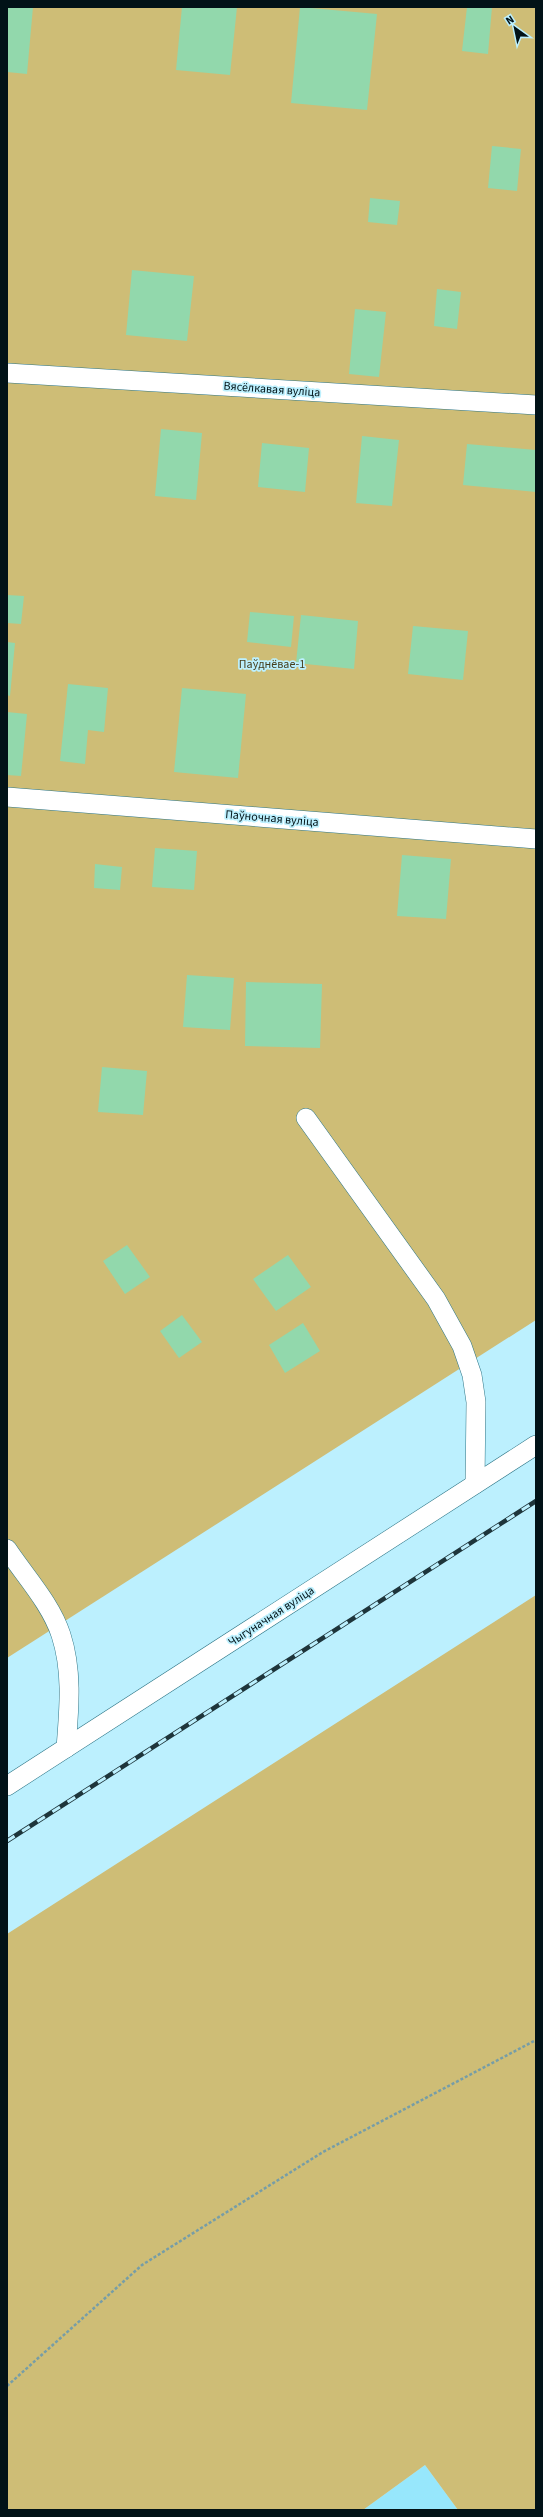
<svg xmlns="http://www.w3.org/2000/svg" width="543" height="2517" font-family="'Source Sans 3',sans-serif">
<rect width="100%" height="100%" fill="#bcf0fe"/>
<path fill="#97e7fc" d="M425 2465 458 2510H363Z"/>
<g fill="#cebd76">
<path d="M7 7H536V1320L7 1658Z"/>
<path d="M536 1595V2510H458L425 2465 363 2510H7V1934Z"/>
</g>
<g fill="#92d8ac">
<path d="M7 7H33L27 74 7 72Z"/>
<path d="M182 7H237L230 75 176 70Z"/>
<path d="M300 7 377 14 367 110 291 103Z"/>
<path d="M467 7H492L488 54 462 51Z"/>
<path d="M492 146 521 149 517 191 488 188Z"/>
<path d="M370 198 400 201 397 225 368 222Z"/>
<path d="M132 270 194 276 187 341 126 335Z"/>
<path d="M437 289 461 292 457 329 434 326Z"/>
<path d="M355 309 386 312 379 377 349 374Z"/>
<path d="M161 429 202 433 196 500 155 496Z"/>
<path d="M362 436 399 440 392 506 356 503Z"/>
<path d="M262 443 309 448 305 492 258 487Z"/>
<path d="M467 444 536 450V492L463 485Z"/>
<path d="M7 595 24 596 21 624 7 623Z"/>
<path d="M250 612 294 616 291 647 247 642Z"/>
<path d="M301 615 358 621 354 669 296 663Z"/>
<path d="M413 626 468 631 463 680 408 674Z"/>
<path d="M7 642 15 643 10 696 7 695Z"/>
<path d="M68 684 108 688 104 732 88 730 85 764 60 761Z"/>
<path d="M182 688 246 694 238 778 174 772Z"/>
<path d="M7 712 27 714 21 776 7 775Z"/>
<path d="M155 848 197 851 194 890 152 887Z"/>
<path d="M402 855 451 859 446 919 397 916Z"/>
<path d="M95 864 122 867 120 890 94 888Z"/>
<path d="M187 975 234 978 230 1030 183 1027Z"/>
<path d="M246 982 322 984 320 1048 245 1046Z"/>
<path d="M102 1067 147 1071 143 1115 98 1112Z"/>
<path d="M127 1245 150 1277 125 1294 103 1261Z"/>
<path d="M288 1255 311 1287 276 1311 253 1279Z"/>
<path d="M182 1315 202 1342 179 1358 160 1331Z"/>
<path d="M303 1323 320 1351 285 1373 269 1345Z"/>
</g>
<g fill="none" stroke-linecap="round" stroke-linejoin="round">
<g stroke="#2d7586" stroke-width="20">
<g id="service">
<path d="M7 373 536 405"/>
<path d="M7 797 536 839"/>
<path d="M306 1118 436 1299 462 1346 472 1375 476 1402 475 1484"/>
<path d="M7 1549C25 1576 51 1604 61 1635 73 1672 69 1710 66 1748"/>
<path d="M7 1786 536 1445"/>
</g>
</g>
<path stroke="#769da7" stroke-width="2.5" stroke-dasharray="3 2" stroke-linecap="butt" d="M7 2386 142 2265 323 2152 536 2040"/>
<use href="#service" stroke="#fff" stroke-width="19"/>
<g stroke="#1e353b" stroke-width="4.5">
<path id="rail" d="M7 1841 536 1501"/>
</g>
<use href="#rail" stroke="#bcf0fe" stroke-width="3" stroke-dasharray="9" stroke-linecap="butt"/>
</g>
<g text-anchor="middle" stroke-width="3.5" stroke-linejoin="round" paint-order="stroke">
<g font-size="12" fill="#011217" stroke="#bcf0fe">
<text transform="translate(272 389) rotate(4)" y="4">Вясёлкавая вуліца</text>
<text transform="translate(272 818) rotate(5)" y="4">Паўночная вуліца</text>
<text transform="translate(271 1616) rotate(-33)" y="4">Чыгуначная вуліца</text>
</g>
<g font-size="12" fill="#463e1c" stroke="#bcf0fe">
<text x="272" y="668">Паўднёвае-1</text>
</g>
</g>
<rect width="543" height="2517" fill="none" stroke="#011217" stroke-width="16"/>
<g transform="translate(515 28) rotate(327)" stroke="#bcf0fe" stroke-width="3" paint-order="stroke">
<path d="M0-3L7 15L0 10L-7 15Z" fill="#011217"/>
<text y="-6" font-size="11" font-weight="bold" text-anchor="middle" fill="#011217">N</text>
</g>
</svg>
